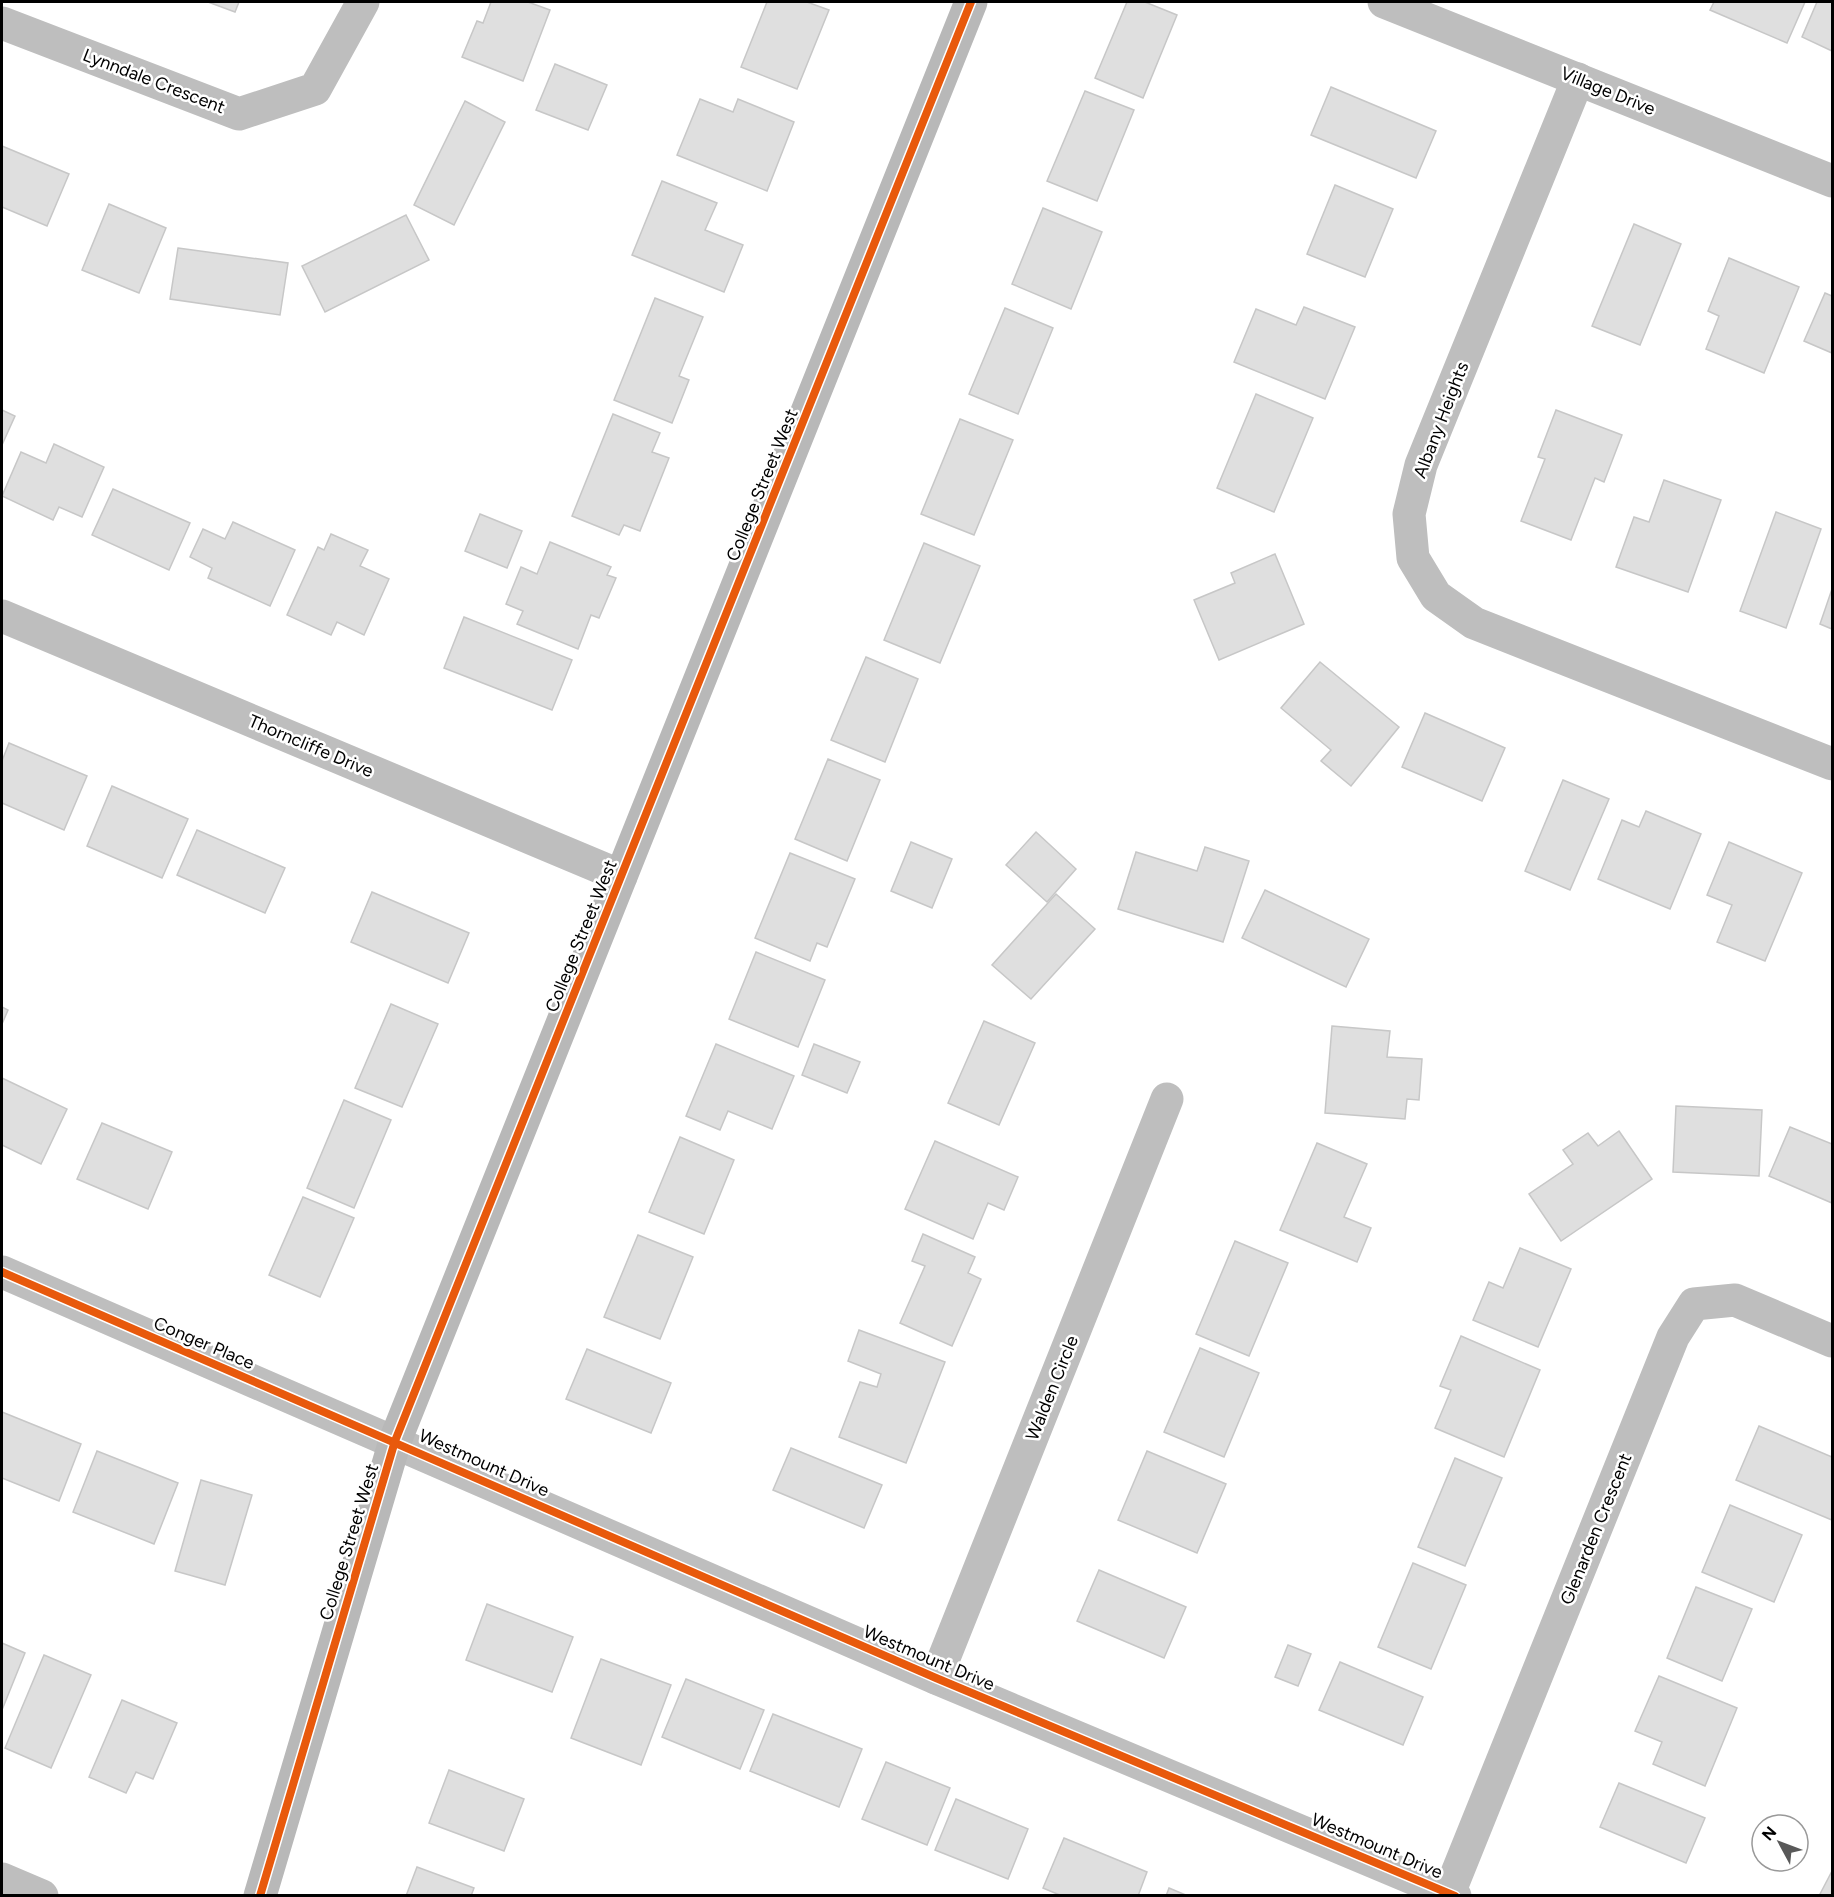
<svg xmlns="http://www.w3.org/2000/svg" width="1834" height="1897" font-family="Figtree,sans-serif">
<rect width="100%" height="100%" fill="#fff"/>
<g fill="#dfdfdf" stroke="#c7c7c7" stroke-width="1.5">
<path d="M208 2H239L235 12Z"/>
<path d="M491 2H528L550 10 523 81 462 57 477 21 483 23Z"/>
<path d="M767 2H807L829 10 797 89 741 67Z"/>
<path d="M1127 2H1145L1177 15 1143 98 1095 78Z"/>
<path d="M1714 2H1805L1787 43 1710 10Z"/>
<path d="M1817 2H1832V51L1802 37Z"/>
<path d="M555 64 607 85 588 130 536 110Z"/>
<path d="M1331 87 1436 131 1416 178 1311 135Z"/>
<path d="M1085 91 1134 110 1097 201 1047 181Z"/>
<path d="M700 99 733 112 738 99 794 122 767 191 677 155Z"/>
<path d="M465 101 505 122 454 225 414 205Z"/>
<path d="M2 146 69 174 47 226 2 207Z"/>
<path d="M662 181 717 203 705 230 743 245 724 292 632 255Z"/>
<path d="M1335 185 1393 209 1365 277 1307 254Z"/>
<path d="M109 204 166 228 139 293 82 270Z"/>
<path d="M1043 208 1102 232 1071 309 1012 284Z"/>
<path d="M406 215 429 260 325 312 302 266Z"/>
<path d="M1634 224 1681 244 1640 345 1592 326Z"/>
<path d="M178 248 288 263 280 315 170 299Z"/>
<path d="M1729 258 1799 287 1764 373 1706 349 1719 316 1708 311Z"/>
<path d="M1825 293 1832 296V353L1804 341Z"/>
<path d="M655 298 703 317 679 376 689 380 672 423 614 400Z"/>
<path d="M1304 307 1355 327 1325 399 1234 362 1256 309 1296 325Z"/>
<path d="M1005 308 1053 328 1018 414 969 394Z"/>
<path d="M1256 394 1313 418 1274 512 1217 488Z"/>
<path d="M2 410 15 416 2 445Z"/>
<path d="M1556 410 1622 435 1604 482 1595 478 1571 540 1521 521 1545 459 1538 457Z"/>
<path d="M613 414 660 433 652 452 669 458 640 531 624 525 619 535 572 516Z"/>
<path d="M960 419 1013 440 974 535 921 514Z"/>
<path d="M54 444 104 467 82 517 59 507 53 520 2 496 21 452 46 463Z"/>
<path d="M1664 480 1721 500 1688 592 1616 567 1634 517 1649 522Z"/>
<path d="M113 489 190 523 169 570 92 535Z"/>
<path d="M1776 512 1821 529 1786 628 1740 611Z"/>
<path d="M480 514 522 531 507 568 465 551Z"/>
<path d="M233 522 295 550 270 606 208 578 212 568 190 557 203 529 225 539Z"/>
<path d="M331 534 368 550 360 566 389 579 364 635 337 622 331 635 287 615 318 547 324 550Z"/>
<path d="M550 542 611 567 607 575 616 578 599 618 591 615 578 649 517 624 523 611 506 604 521 567 537 574Z"/>
<path d="M924 543 980 566 940 663 884 640Z"/>
<path d="M1275 554 1304 624 1219 660 1194 600 1235 583 1231 573Z"/>
<path d="M1832 589V629L1820 624Z"/>
<path d="M464 617 572 660 552 710 444 668Z"/>
<path d="M866 657 918 679 885 762 831 740Z"/>
<path d="M1320 662 1399 727 1351 786 1321 761 1331 750 1281 708Z"/>
<path d="M1425 713 1505 748 1482 801 1402 767Z"/>
<path d="M9 743 87 776 64 830 2 803V761Z"/>
<path d="M828 759 880 780 847 861 795 839Z"/>
<path d="M1563 780 1609 799 1570 890 1525 871Z"/>
<path d="M112 786 188 819 162 878 87 846Z"/>
<path d="M1646 811 1701 834 1670 909 1598 879 1622 820 1639 827Z"/>
<path d="M197 830 285 868 265 913 177 875Z"/>
<path d="M1036 832 1076 869 1047 902 1006 865Z"/>
<path d="M911 842 952 859 932 908 891 891Z"/>
<path d="M1729 842 1802 873 1765 961 1717 942 1732 905 1707 895Z"/>
<path d="M1205 847 1249 861 1223 942 1118 909 1136 852 1197 871Z"/>
<path d="M790 853 855 879 827 947 817 943 810 961 755 938Z"/>
<path d="M1265 890 1369 939 1346 987 1242 938Z"/>
<path d="M372 892 469 933 448 983 351 942Z"/>
<path d="M1056 894 1095 929 1031 999 992 965Z"/>
<path d="M756 952 825 980 798 1047 729 1019Z"/>
<path d="M391 1004 438 1024 402 1107 355 1088Z"/>
<path d="M2 1007 8 1010 2 1024Z"/>
<path d="M984 1021 1035 1043 999 1125 948 1103Z"/>
<path d="M1332 1026 1390 1031 1387 1057 1422 1059 1419 1100 1407 1099 1405 1119 1325 1113Z"/>
<path d="M716 1044 794 1076 772 1129 728 1111 720 1130 686 1116Z"/>
<path d="M814 1044 860 1062 847 1093 802 1075Z"/>
<path d="M2 1078 67 1109 41 1164 2 1145Z"/>
<path d="M344 1100 391 1120 354 1208 307 1188Z"/>
<path d="M1676 1106 1762 1110 1759 1176 1673 1172Z"/>
<path d="M102 1123 172 1152 148 1209 77 1179Z"/>
<path d="M1790 1127 1832 1144V1203L1769 1176Z"/>
<path d="M1619 1131 1652 1179 1561 1241 1529 1194 1573 1164 1563 1150 1588 1133 1598 1146Z"/>
<path d="M680 1137 734 1160 704 1234 649 1212Z"/>
<path d="M935 1141 1018 1177 1004 1210 988 1203 973 1239 905 1209Z"/>
<path d="M1317 1143 1367 1164 1344 1217 1371 1228 1357 1262 1280 1230Z"/>
<path d="M303 1197 354 1218 320 1297 269 1275Z"/>
<path d="M923 1234 975 1257 968 1273 981 1279 952 1346 900 1323 925 1266 912 1261Z"/>
<path d="M638 1235 693 1257 660 1339 604 1317Z"/>
<path d="M1235 1241 1288 1263 1249 1356 1196 1334Z"/>
<path d="M1520 1248 1571 1269 1538 1347 1473 1320 1489 1282 1503 1288Z"/>
<path d="M859 1330 945 1362 906 1463 839 1437 860 1382 877 1387 881 1374 848 1361Z"/>
<path d="M1461 1336 1540 1370 1504 1457 1435 1428 1451 1390 1440 1386Z"/>
<path d="M1200 1348 1259 1373 1224 1457 1164 1432Z"/>
<path d="M587 1349 671 1383 651 1433 566 1399Z"/>
<path d="M2 1412 81 1444 59 1501 2 1478Z"/>
<path d="M1759 1426 1832 1457V1520L1736 1480Z"/>
<path d="M791 1448 882 1485 864 1528 773 1490Z"/>
<path d="M97 1451 178 1483 154 1544 73 1512Z"/>
<path d="M1147 1451 1226 1484 1197 1553 1118 1520Z"/>
<path d="M1455 1458 1502 1478 1465 1566 1418 1547Z"/>
<path d="M201 1480 252 1495 225 1585 175 1571Z"/>
<path d="M1730 1505 1802 1535 1774 1602 1702 1572Z"/>
<path d="M1413 1563 1466 1585 1431 1669 1378 1647Z"/>
<path d="M1099 1570 1186 1607 1164 1658 1077 1621Z"/>
<path d="M1696 1587 1752 1609 1722 1681 1667 1658Z"/>
<path d="M487 1604 573 1637 552 1692 466 1660Z"/>
<path d="M2 1643 25 1653 2 1710Z"/>
<path d="M1288 1645 1311 1654 1298 1686 1275 1677Z"/>
<path d="M44 1655 91 1675 51 1768 5 1748Z"/>
<path d="M601 1659 671 1685 641 1765 571 1738Z"/>
<path d="M1340 1662 1423 1697 1403 1745 1319 1710Z"/>
<path d="M1659 1676 1737 1708 1705 1786 1653 1764 1662 1742 1635 1731Z"/>
<path d="M686 1679 764 1710 740 1769 662 1737Z"/>
<path d="M122 1700 177 1723 153 1779 136 1772 126 1793 89 1777Z"/>
<path d="M773 1714 862 1749 839 1807 750 1771Z"/>
<path d="M886 1762 950 1788 927 1845 862 1819Z"/>
<path d="M449 1770 524 1799 504 1851 429 1823Z"/>
<path d="M1619 1783 1705 1818 1686 1863 1600 1827Z"/>
<path d="M956 1799 1028 1829 1008 1879 935 1850Z"/>
<path d="M1064 1838 1147 1872 1138 1896H1062L1043 1888Z"/>
<path d="M417 1867 474 1888 471 1896H406Z"/>
<path d="M1832 1871V1896H1819Z"/>
<path d="M1169 1888 1188 1896H1166Z"/>
</g>
<g fill="none" stroke-linecap="round" stroke-linejoin="round">
<g stroke="#bebebe" stroke-width="33">
<path d="M1384 2 1832 181"/>
<path d="M2 23 239 114 315 89 363 2"/>
<path d="M1578 79 1421 465 1409 514 1413 558 1436 596 1474 623 1832 764"/>
<path d="M2 616 621 876"/>
<path d="M2 1272 936 1678 1455 1896"/>
<path d="M936 1678 1167 1099"/>
<path d="M2 1879 42 1896"/>
<path d="M1449 1893 1673 1337 1694 1304 1735 1300 1832 1341"/>
</g>
<path stroke="#b8b8b8" stroke-width="33" d="M260 1896 395 1441 971 2"/>
<g stroke="#fff" stroke-width="11">
<g id="cycleway">
<path d="M2 1272 936 1678 1455 1896"/>
<path d="M260 1896 395 1441 971 2"/>
</g>
</g>
<use href="#cycleway" stroke="#e8590c" stroke-width="8"/>
</g>
<g text-anchor="middle" stroke-width="5" stroke-linejoin="round" paint-order="stroke">
<g font-size="18" fill="#000" stroke="#fff">
<text transform="translate(154 81) rotate(21)" y="6">Lynndale Crescent</text>
<text transform="translate(1608 91) rotate(22)" y="6">Village Drive</text>
<text transform="translate(1441 420) rotate(-69)" y="6">Albany Heights</text>
<text transform="translate(762 485) rotate(-68)" y="6">College Street West</text>
<text transform="translate(311 746) rotate(23)" y="6">Thorncliffe Drive</text>
<text transform="translate(581 936) rotate(-68)" y="6">College Street West</text>
<text transform="translate(204 1343) rotate(23)" y="6">Conger Place</text>
<text transform="translate(1052 1388) rotate(-68)" y="6">Walden Circle</text>
<text transform="translate(484 1463) rotate(24)" y="6">Westmount Drive</text>
<text transform="translate(1596 1529) rotate(-68)" y="6">Glenarden Crescent</text>
<text transform="translate(349 1542) rotate(-73)" y="6">College Street West</text>
<text transform="translate(929 1658) rotate(23)" y="6">Westmount Drive</text>
<text transform="translate(1377 1846) rotate(23)" y="6">Westmount Drive</text>
</g>
</g>
<rect width="1834" height="1897" fill="none" stroke="#000000" stroke-width="6"/>
<g transform="translate(1780 1843) rotate(311)"><circle r="28" fill="#ffffff" stroke="#999999" stroke-width="1.5"/>
<path d="M0-4.5L10 22L0 15L-10 22Z" fill="#595959"/>
<text y="-9" font-size="16" font-weight="bold" text-anchor="middle" fill="#000000">N</text>
</g>
</svg>
